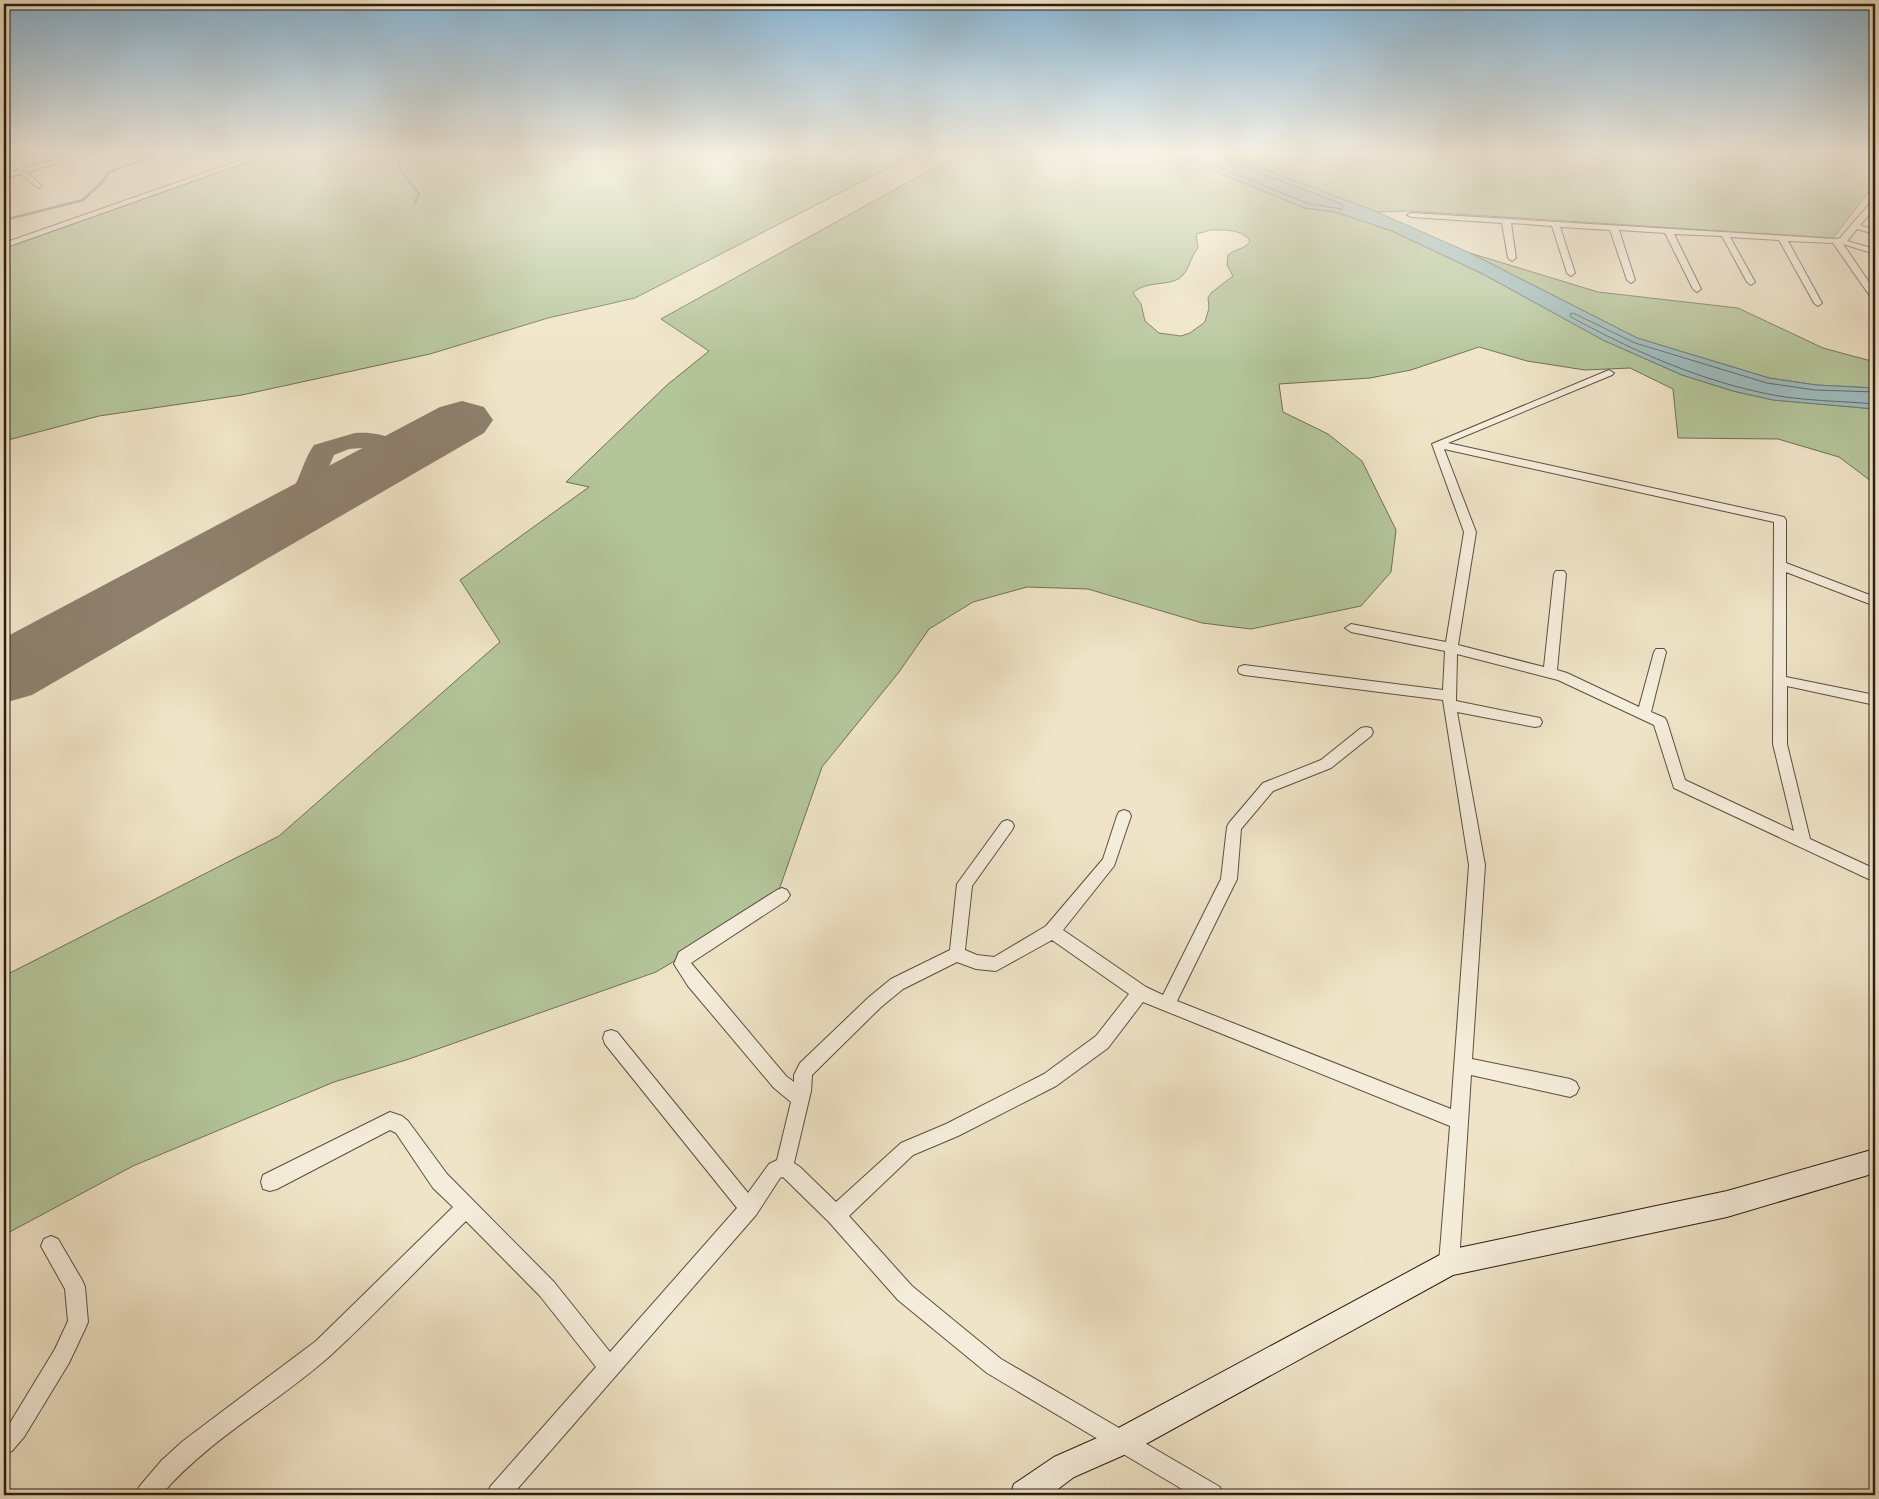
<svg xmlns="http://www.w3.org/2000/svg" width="1879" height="1499" font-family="'Gentium Book Plus',serif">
<rect width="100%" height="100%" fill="#efe4c7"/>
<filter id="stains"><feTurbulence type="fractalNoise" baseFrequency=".004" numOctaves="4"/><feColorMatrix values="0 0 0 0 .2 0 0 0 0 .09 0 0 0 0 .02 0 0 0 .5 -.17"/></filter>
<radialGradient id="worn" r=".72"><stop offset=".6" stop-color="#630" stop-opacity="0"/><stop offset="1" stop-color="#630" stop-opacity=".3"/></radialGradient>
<g fill="#b4c59a" stroke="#707056" fill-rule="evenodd">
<path d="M269 154H891L906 159 635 298 548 318 430 354 242 395 99 416 4 441V248Z"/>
<path d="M959 154H1174L1304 208 1335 212 1392 231 1483 274 1603 340 1682 375 1733 391 1773 400 1875 409V484L1839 457 1778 439 1678 438 1673 389 1630 368 1585 370 1527 361 1479 347 1411 370 1370 378 1279 384 1283 412 1328 434 1362 461 1396 530 1391 572 1361 606 1251 629 1202 623 1088 589 1027 587 973 602 929 629 899 672 822 767 779 890 762 909 656 972 409 1059 334 1082 133 1166 4 1235V976L279 836 500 642 460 580 589 487 566 482 667 385 709 351 661 319ZM1211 230C1224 230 1243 229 1250 241 1246 249 1235 249 1228 255L1227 265 1233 276 1211 293 1208 298 1209 308 1205 322 1190 333 1181 336 1159 333 1145 321 1141 304 1133 293C1147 279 1172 288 1183 275 1190 267 1191 256 1198 248L1196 234Z"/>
<path d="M1224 154H1875V184L1833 238 1409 211 1377 212Z"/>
<path d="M1470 253 1598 292 1738 308 1823 348 1875 362V388L1816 385 1769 378 1637 338Z"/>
</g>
<path fill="#9dbcbe" stroke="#707c7a" d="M1174 154H1224L1377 212 1470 253 1637 338 1769 378 1816 385 1875 388V409L1773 400 1733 391 1682 375 1603 340 1483 274 1392 231 1335 212 1305 208Z"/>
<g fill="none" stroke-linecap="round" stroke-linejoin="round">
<g stroke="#646c68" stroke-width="1">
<path d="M1187 154 1306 203 1341 209 1343 207 1342 204 1229 161 1226 154"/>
<path d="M1875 392 1815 390 1767 383 1635 343 1573 313 1570 314 1571 317C1635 352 1701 381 1773 395 1806 401 1841 401 1875 404"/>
</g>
<g stroke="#707c7a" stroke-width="2.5">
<path d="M395 154 400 161 399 168 419 194 415 203"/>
<path d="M4 220 83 200 104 180 108 172 161 154"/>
</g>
<path stroke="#707c7a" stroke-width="3" d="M4 417 7 416"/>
<path fill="#8e806d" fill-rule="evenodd" d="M355 433C394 430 433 454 388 486 375 496 356 499 341 502 330 504 321 509 312 503 299 520 281 540 258 534L254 528C262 515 278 509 288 497 300 481 303 460 314 445ZM362 448H373L381 453C386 480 337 486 319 490L334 455 349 449Z"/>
<path fill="#8e806d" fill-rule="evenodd" d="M462 401 484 407 493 420 484 433 32 695 4 703V638L440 407Z"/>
<g stroke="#5d4e40" stroke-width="2">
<g id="minor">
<path d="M9 154H16L24 168 75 154H88L27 172 42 186 38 188 21 174 4 178V174L18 170Z"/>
<path d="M258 154H269L4 248V243Z"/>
<path d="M1872 201H1875V208L1860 225 1875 230V234L1857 229 1847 241 1875 249V254L1843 244 1875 291V300L1872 299 1833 243 1788 241 1822 303 1818 306 1814 303 1779 240 1730 237 1755 282 1751 285 1747 282 1722 236 1674 234 1701 289 1697 292 1693 289 1665 233 1619 230 1635 280 1631 283 1627 280 1610 230 1560 227 1575 273 1571 276 1567 273 1552 226 1511 223 1516 258 1512 261 1508 258 1502 223 1411 217 1407 215 1411 213 1836 239 1840 238Z"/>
<path d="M1609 370 1614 373 1612 375 1448 443 1784 517 1786 520V563L1875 597V606L1786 572V677L1875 695V705L1787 686V744L1810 839 1875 869V882L1674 788 1654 725 1558 680 1457 654 1456 701 1535 717 1540 718 1542 722 1540 726 1535 727 1457 712 1485 865 1472 1059 1570 1079 1576 1082 1579 1088 1576 1094 1570 1097 1471 1075 1459 1263 1456 1270 1449 1273 1442 1270 1439 1263 1450 1126 1143 1002 1108 1048 1056 1086 958 1136 913 1155 849 1216 912 1286 1001 1359 1220 1487 1223 1495H1192L987 1373 898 1300 829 1222 783 1177 780 1178 756 1215 512 1495H487L490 1487 596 1367 540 1296 466 1221C421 1265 378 1312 331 1355 276 1404 209 1439 161 1495H136L139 1487 162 1460 183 1441 316 1341 453 1207 433 1188 396 1133 390 1130 277 1189 270 1191 263 1189 261 1182 263 1175 390 1112 402 1116 408 1121 447 1174 554 1282 610 1352 737 1208 605 1044 603 1038 605 1032 611 1030 617 1032 748 1193 769 1164 777 1160 791 1102 774 1088 688 986 674 964 679 952 777 890 782 888 787 890 790 895 787 900 691 963 786 1076 794 1082V1075L800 1063 869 997 891 979 950 950 957 884 1002 822 1007 820 1012 822 1014 826 1012 830 972 886 965 950 977 955 994 957 1046 926 1103 859 1117 816 1119 812 1124 810 1129 812 1131 816 1114 866 1063 930 1146 987 1163 995 1221 879 1227 827 1229 823 1263 783 1321 760 1361 728 1366 727 1371 728 1373 732 1371 736 1331 768 1273 791 1241 829 1237 879 1177 1001 1451 1109 1469 865 1443 700 1244 675 1239 673 1238 670 1239 667 1244 665 1443 690 1445 651 1351 632 1345 628 1351 624 1446 642 1464 532 1432 444ZM1444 449 1774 522 1773 744 1794 831 1685 780 1667 722 1665 718 1651 712 1666 652 1664 649H1656L1654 652 1639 707 1567 673 1557 670 1566 574 1564 571H1556L1554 574 1544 667 1458 645 1476 532ZM1052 940 1129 994 1096 1036 1044 1074 946 1124 901 1143 836 1202 800 1167 794 1163 811 1091 812 1075 881 1007 903 989 957 962 976 969 996 971Z"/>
<path d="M51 1236 58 1239 82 1280 85 1287 88 1322 85 1329 69 1363 24 1437 12 1451 4 1454V1428L10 1423 55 1349 68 1321 65 1289 41 1246 44 1239Z"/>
</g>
</g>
<g stroke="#2c1c13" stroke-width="2">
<path id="secondary" d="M1875 1149V1173L1727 1217 1453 1275 1133 1451 1074 1477 1050 1495H1010L1014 1484 1054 1457 1113 1431 1449 1250 1727 1191Z"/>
</g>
<use href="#minor" fill="#f5eddb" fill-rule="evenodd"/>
<use href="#secondary" fill="#f5eddb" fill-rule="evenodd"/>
</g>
<linearGradient id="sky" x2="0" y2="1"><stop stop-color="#8ab7d7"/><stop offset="0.42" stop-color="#f8f3e6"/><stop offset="1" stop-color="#f8f3e6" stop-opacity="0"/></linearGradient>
<rect width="1879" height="364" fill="url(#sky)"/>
<rect width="1879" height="1499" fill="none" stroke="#efe4c7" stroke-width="20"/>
<rect x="5" y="5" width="1869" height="1489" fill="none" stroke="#2c1c13" stroke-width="2.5"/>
<rect x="10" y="10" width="1859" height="1479" fill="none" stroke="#2c1c13"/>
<rect width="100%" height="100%" filter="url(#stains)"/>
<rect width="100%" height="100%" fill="url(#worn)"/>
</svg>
